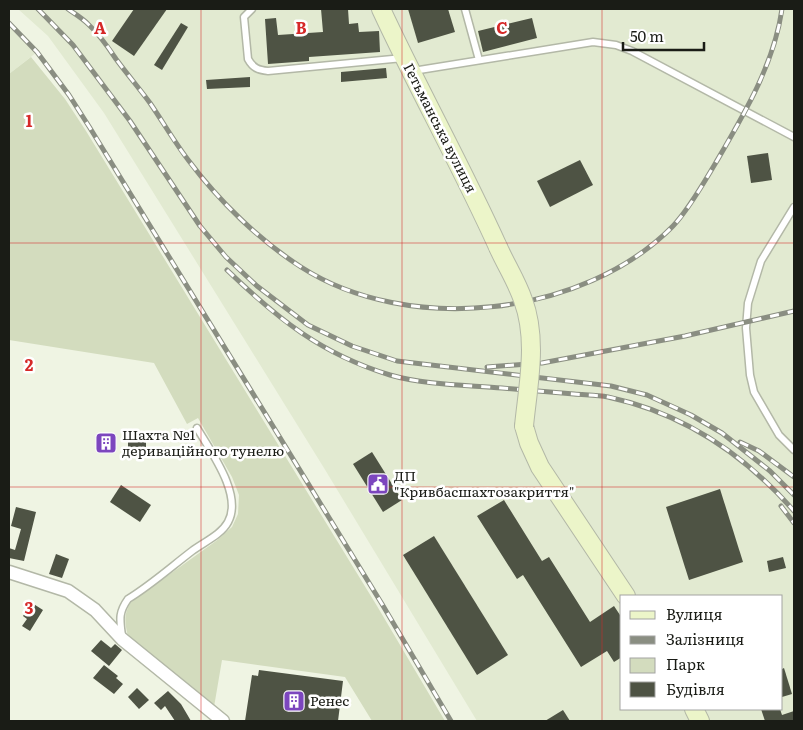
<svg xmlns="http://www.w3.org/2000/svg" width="803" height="730" font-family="Literata,serif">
<rect width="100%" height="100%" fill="#eff4e3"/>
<g fill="#e2ead1" fill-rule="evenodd">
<path d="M18 9H794V721H477L324 468 104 113 48 36ZM622 596H782V709H622Z"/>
<path d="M9 23 37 52 9 74Z"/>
</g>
<path fill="#d3dcbe" d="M31 57 65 99 86 131 377 606 445 721H372L345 677 222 660 214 707 128 637C125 623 123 615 131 602L216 541 232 527 238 514 239 495 232 477 198 418 187 424 154 363 9 340V74Z"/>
<g fill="#4e5344">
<path d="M134 9H167L134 56 112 41Z"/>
<path d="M321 9H348L349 24 358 23 359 32 379 31 380 52 309 57V61L268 64 265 19 276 18 278 35 323 32Z"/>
<path d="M408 9H448L455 32 418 43Z"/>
<path d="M532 18 537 38 483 52 478 31Z"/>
<path d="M181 23 188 27 162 70 154 65Z"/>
<path d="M386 68 387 78 341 82V72Z"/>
<path d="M250 77V87L207 89 206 80Z"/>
<path d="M768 153 772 180 751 183 747 156Z"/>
<path d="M580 160 593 185 550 207 537 181Z"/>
<path d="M128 434 146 435V449H128Z"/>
<path d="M372 452 402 500 383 512 353 464Z"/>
<path d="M121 485 151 505 140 522 110 502Z"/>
<path d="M720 489 743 562 689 580 666 507Z"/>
<path d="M504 500 542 561 549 557 590 622 614 606 622 618V657L614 662 607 651 581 667 523 575 517 579 477 516Z"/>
<path d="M16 507 36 512 24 561 9 558V548L15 550 21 529 11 526Z"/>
<path d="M434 536 508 655 477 675 403 555Z"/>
<path d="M56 554 69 559 62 578 49 574Z"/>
<path d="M783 557 786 568 769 572 767 561Z"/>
<path d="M32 603 43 610 30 631 22 626 27 619 23 616Z"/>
<path d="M101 640 111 648 115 644 122 650 109 666 91 651Z"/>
<path d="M104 665 118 676 116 678 123 684 114 694 93 678Z"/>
<path d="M784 668 792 694 782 697V669Z"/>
<path d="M259 670 343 681 338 721H245L252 675 258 676Z"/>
<path d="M137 688 149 700 139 709 128 697Z"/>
<path d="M168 691 181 704 191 721H175L165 706 161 710 154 703Z"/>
<path d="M761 709H780L782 715 794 711V721H765Z"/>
<path d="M563 710 570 721H545Z"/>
</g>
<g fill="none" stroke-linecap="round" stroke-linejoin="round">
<g stroke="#b3b8a7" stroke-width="9">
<g id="lane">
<path d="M252 9 244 17 248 59C253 68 258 70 268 71L403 58"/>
<path d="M465 9 479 60"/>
<path d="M413 71 593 42 616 45 632 51 794 137"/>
<path d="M794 207 761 261 748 303 746 328 750 375 754 392 779 435 794 450"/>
<path d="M122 636C120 620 118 613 128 599 151 585 171 567 192 551 204 542 221 535 228 522 243 495 211 452 197 428"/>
</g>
</g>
<g stroke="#b3b8a7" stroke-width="15">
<path id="street" d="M9 572 68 591 95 610 122 639 223 721"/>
</g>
<g stroke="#b3b8a7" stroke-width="20">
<g id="secondary">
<path d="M381 9C418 89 462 167 498 247"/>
<path d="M524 426 529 443 540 467 626 596"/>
<path d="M694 709 700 721"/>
</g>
</g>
<use href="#lane" stroke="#fff" stroke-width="6"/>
<use href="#street" stroke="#fff" stroke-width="12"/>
<use href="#secondary" stroke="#ecf5c9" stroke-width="18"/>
<g stroke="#8a8e82" stroke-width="5">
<g id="rail">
<path d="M38 9 73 45 130 121 200 226 226 257 257 286 308 325 352 346 397 361 611 386 647 395 691 415 722 433 770 471 794 495"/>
<path d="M68 9C75 14 82 18 88 24 99 34 108 47 116 59 127 74 139 88 150 103 163 122 175 143 189 161 219 201 259 240 301 267 408 336 584 317 673 226 689 209 703 184 715 164 743 116 774 65 782 9"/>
<path d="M9 23 37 52 69 95 90 128 382 604 451 721"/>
<path d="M227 270C278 319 321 354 390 375 425 385 466 385 502 388 526 390 550 392 574 394 585 395 597 395 608 397 683 413 744 454 794 511"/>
<path d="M487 367 542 363 685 336 794 311"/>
<path d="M740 442 759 451 794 477"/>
<path d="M781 506 794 523"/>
</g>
</g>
<use href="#rail" stroke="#fff" stroke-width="3" stroke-dasharray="9" stroke-linecap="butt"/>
<g stroke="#b3b8a7" stroke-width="20" stroke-linecap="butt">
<path id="secondary-bridge" d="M498 247C506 265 517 282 523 300 538 340 528 385 524 426"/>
</g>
<use href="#secondary-bridge" stroke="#ecf5c9" stroke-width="18"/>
</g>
<path fill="none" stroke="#d62828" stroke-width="1" stroke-opacity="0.55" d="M201 9V721M402 9V721M602 9V721M9 243H794M9 487H794"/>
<defs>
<g id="building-square" transform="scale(1.125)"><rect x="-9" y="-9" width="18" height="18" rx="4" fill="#7c46be" stroke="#fff"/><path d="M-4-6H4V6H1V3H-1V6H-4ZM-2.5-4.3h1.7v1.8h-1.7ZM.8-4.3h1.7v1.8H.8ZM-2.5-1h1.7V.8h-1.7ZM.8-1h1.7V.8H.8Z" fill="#fff"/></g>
<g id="civic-square" transform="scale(1.125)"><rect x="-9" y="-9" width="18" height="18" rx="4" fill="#7c46be" stroke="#fff"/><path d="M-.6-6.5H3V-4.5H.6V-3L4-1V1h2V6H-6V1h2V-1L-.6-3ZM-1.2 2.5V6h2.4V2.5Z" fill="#fff"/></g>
</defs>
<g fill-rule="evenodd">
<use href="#building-square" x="106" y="443"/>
<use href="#civic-square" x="378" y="484"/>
<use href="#building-square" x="294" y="701"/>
</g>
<g text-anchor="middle" stroke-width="5" stroke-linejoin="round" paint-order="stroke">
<g font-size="14" fill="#1a1c16" stroke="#fff">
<text transform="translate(440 128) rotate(63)" y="5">Гетьманська вулиця</text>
</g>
<g font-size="14" fill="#1a1c16" stroke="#fff" text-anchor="start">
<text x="122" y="440">Шахта №1<tspan x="122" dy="16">дериваційного тунелю</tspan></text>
<text x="394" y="481">ДП<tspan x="394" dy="16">"Кривбасшахтозакриття"</tspan></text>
<text x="310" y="706">Ренес</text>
</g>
</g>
<g font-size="16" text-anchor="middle" font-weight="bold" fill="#d62828" stroke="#fff" stroke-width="5" stroke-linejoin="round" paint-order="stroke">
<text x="100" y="34">A</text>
<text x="301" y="34">B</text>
<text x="502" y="34">C</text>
<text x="29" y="127">1</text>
<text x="29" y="371">2</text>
<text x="29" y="614">3</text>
</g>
<rect width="803" height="730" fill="none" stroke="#1a1c16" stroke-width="20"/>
<rect x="620" y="595" width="162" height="115" fill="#ffffff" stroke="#a3a4a2"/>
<rect x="630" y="611" width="25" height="8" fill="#ecf5c9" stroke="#a3a4a2"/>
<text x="666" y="620" font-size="15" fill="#1a1c16">Вулиця</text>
<rect x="630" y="636" width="25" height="8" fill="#8a8e82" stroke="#a3a4a2"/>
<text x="666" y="645" font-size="15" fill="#1a1c16">Залізниця</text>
<rect x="630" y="658" width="25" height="15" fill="#d3dcbe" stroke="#a3a4a2"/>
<text x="666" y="670" font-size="15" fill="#1a1c16">Парк</text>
<rect x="630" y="682" width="25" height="15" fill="#4e5344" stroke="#a3a4a2"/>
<text x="666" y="695" font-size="15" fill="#1a1c16">Будівля</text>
<path d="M623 42v8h81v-8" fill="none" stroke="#1a1c16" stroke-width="2.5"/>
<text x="630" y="42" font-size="15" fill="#1a1c16" stroke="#ffffff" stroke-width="4" paint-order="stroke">50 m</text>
</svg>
